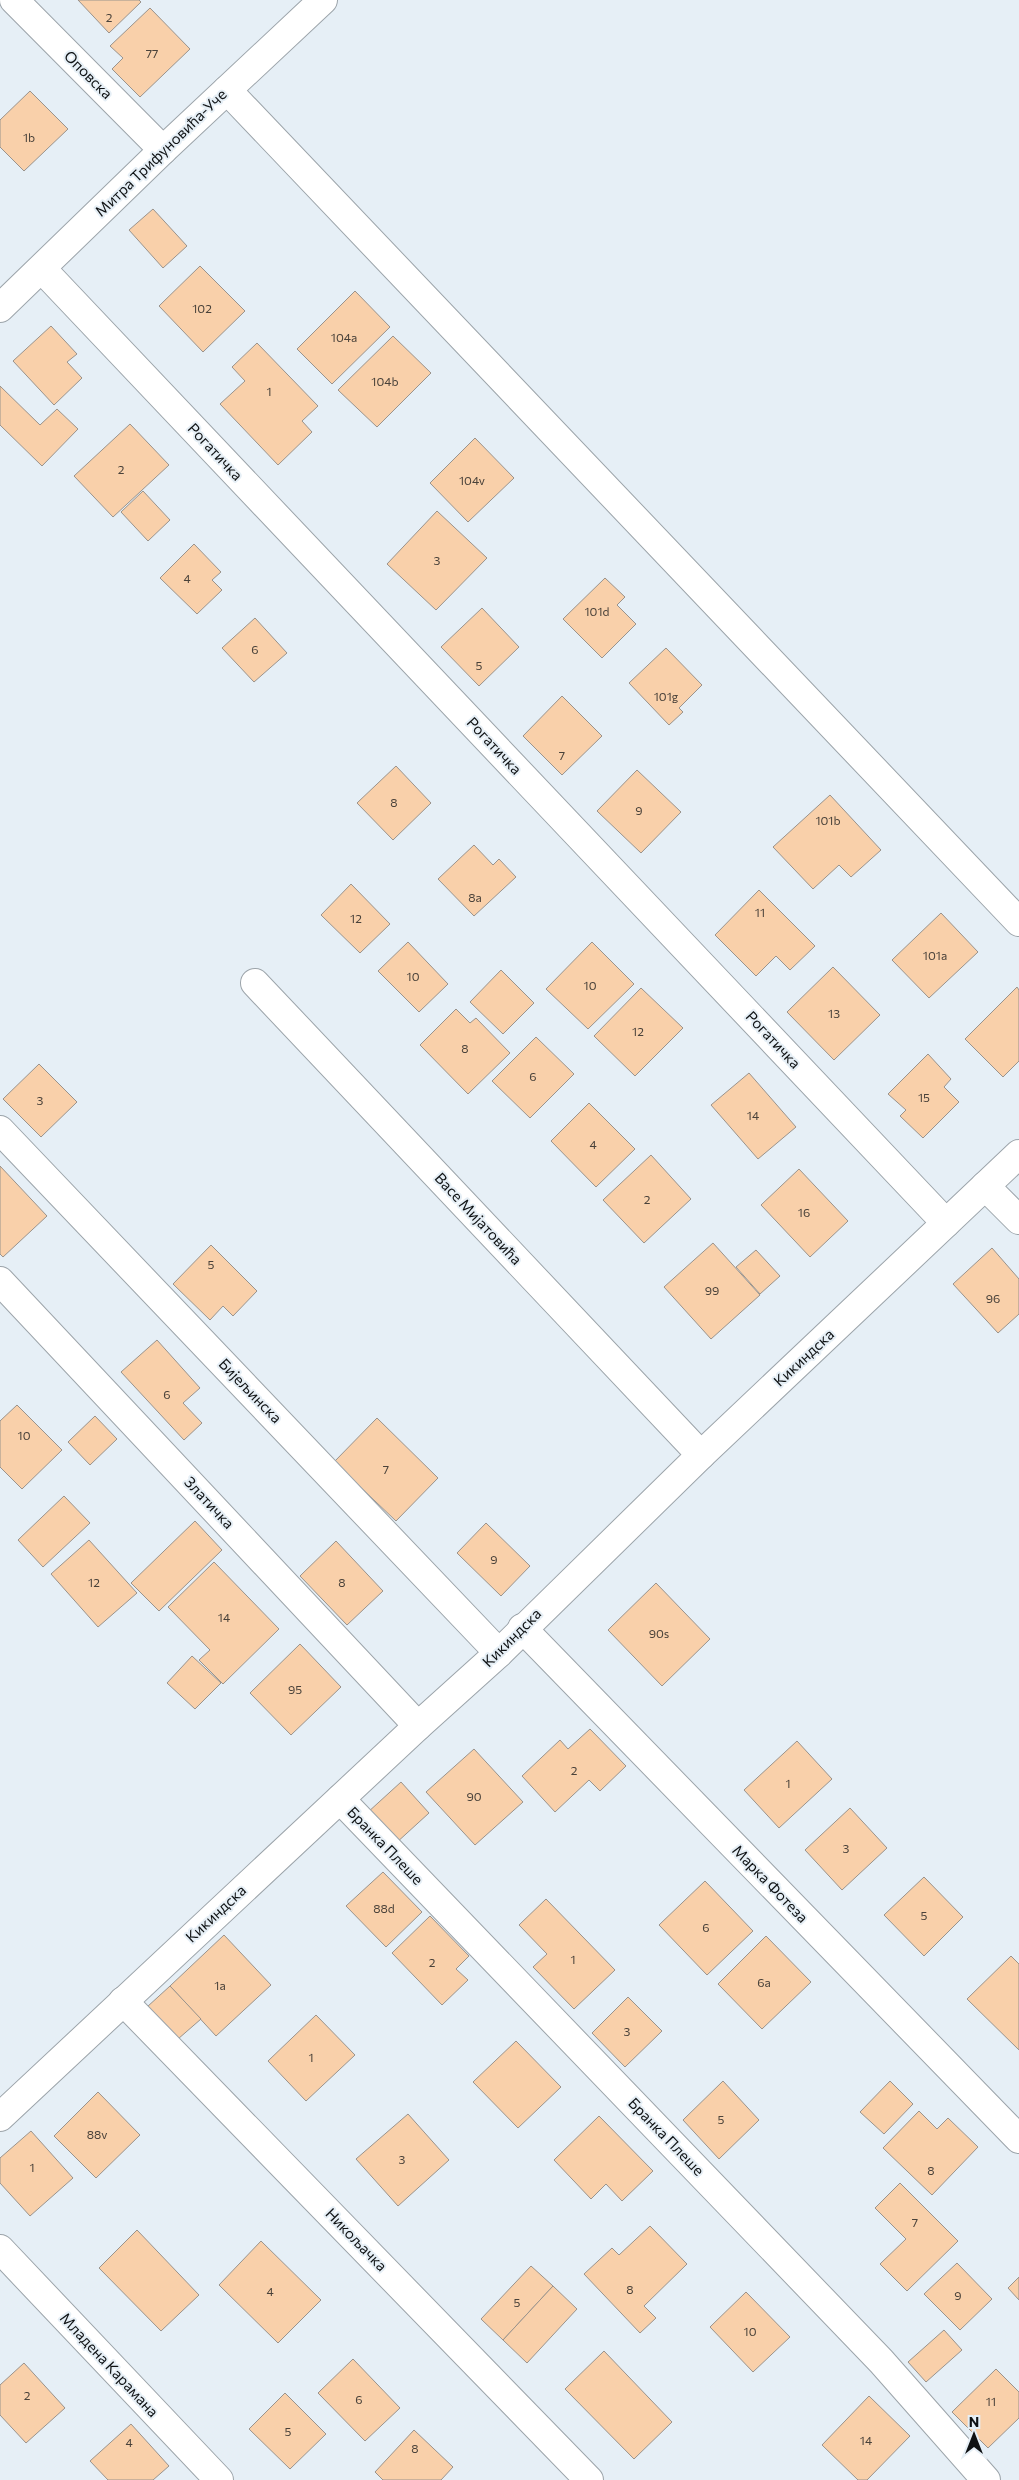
<svg xmlns="http://www.w3.org/2000/svg" width="1019" height="2480" font-family="Commissioner,sans-serif">
<rect width="100%" height="100%" fill="#e6eff6"/>
<g fill="#f9d0aa" stroke="#9a938c">
<path d="M78 0H139L141 2 109 33Z"/>
<path d="M150 8 190 49 140 97 112 69 123 58 110 46Z"/>
<path d="M30 91 68 129 24 171 0 147V120Z"/>
<path d="M153 209 187 246 163 268 129 230Z"/>
<path d="M200 266 245 311 203 352 159 306Z"/>
<path d="M355 291 390 327 332 384 297 349Z"/>
<path d="M51 326 77 354 67 362 82 378 54 405 13 361Z"/>
<path d="M393 336 431 373 377 427 338 390Z"/>
<path d="M257 343 318 406 302 421 312 432 278 465 220 404 245 381 232 367Z"/>
<path d="M0 386 40 425 57 409 78 429 42 466 0 425Z"/>
<path d="M130 424 169 465 113 517 74 476Z"/>
<path d="M475 438 514 478 468 522 430 483Z"/>
<path d="M143 491 170 520 148 541 121 512Z"/>
<path d="M437 511 487 558 436 610 387 564Z"/>
<path d="M194 544 221 572 212 580 222 590 197 614 160 578Z"/>
<path d="M605 578 625 597 617 605 636 624 602 658 563 619Z"/>
<path d="M482 608 519 647 479 686 441 647Z"/>
<path d="M255 618 287 653 254 682 222 648Z"/>
<path d="M666 648 702 685 679 708 683 712 669 725 629 683Z"/>
<path d="M562 696 602 736 562 775 523 736Z"/>
<path d="M396 766 431 803 393 840 357 803Z"/>
<path d="M637 770 681 812 641 853 597 811Z"/>
<path d="M830 795 881 850 851 877 839 865 813 889 773 847Z"/>
<path d="M474 845 493 865 499 859 516 877 474 916 438 879Z"/>
<path d="M351 884 390 924 360 953 321 915Z"/>
<path d="M759 890 815 946 790 970 776 956 756 976 715 935Z"/>
<path d="M941 913 978 952 929 998 892 960Z"/>
<path d="M408 942 448 984 419 1012 378 971Z"/>
<path d="M592 942 634 984 588 1029 546 989Z"/>
<path d="M833 967 880 1015 834 1060 787 1012Z"/>
<path d="M501 970 534 1003 503 1034 470 1002Z"/>
<path d="M1017 987 1019 990V1061L1003 1077 965 1039Z"/>
<path d="M641 988 683 1028 635 1076 594 1036Z"/>
<path d="M456 1009 470 1023 476 1018 510 1053 468 1094 420 1045Z"/>
<path d="M536 1037 574 1074 530 1118 492 1081Z"/>
<path d="M928 1054 951 1079 944 1087 959 1102 923 1138 900 1116 906 1110 888 1094Z"/>
<path d="M39 1064 77 1102 41 1137 3 1099Z"/>
<path d="M749 1073 796 1127 758 1159 711 1105Z"/>
<path d="M589 1103 635 1149 596 1187 551 1141Z"/>
<path d="M651 1155 691 1199 644 1243 603 1200Z"/>
<path d="M0 1166 47 1216 3 1257 0 1254Z"/>
<path d="M799 1169 848 1221 810 1257 761 1205Z"/>
<path d="M713 1243 760 1295 711 1339 664 1287Z"/>
<path d="M211 1245 257 1291 233 1316 223 1306 210 1320 173 1284Z"/>
<path d="M992 1248 1019 1279V1314L998 1333 953 1284Z"/>
<path d="M756 1250 780 1276 760 1294 736 1267Z"/>
<path d="M157 1340 200 1388 183 1403 202 1423 184 1440 121 1372Z"/>
<path d="M17 1405 62 1450 22 1489 0 1467V1421Z"/>
<path d="M95 1416 117 1439 90 1465 68 1442Z"/>
<path d="M377 1418 438 1478 396 1521 334 1462Z"/>
<path d="M64 1496 90 1523 43 1567 18 1540Z"/>
<path d="M195 1521 222 1550 159 1611 131 1583Z"/>
<path d="M486 1523 530 1566 501 1596 457 1553Z"/>
<path d="M89 1540 137 1593 98 1627 51 1574Z"/>
<path d="M336 1541 383 1591 347 1625 300 1576Z"/>
<path d="M214 1562 279 1629 223 1684 199 1660 210 1650 168 1607Z"/>
<path d="M656 1583 710 1639 662 1686 608 1630Z"/>
<path d="M300 1644 341 1687 291 1735 250 1693Z"/>
<path d="M192 1656 221 1683 195 1709 167 1683Z"/>
<path d="M590 1729 626 1766 600 1791 589 1780 555 1812 522 1776 560 1740 568 1749Z"/>
<path d="M797 1741 832 1779 779 1828 744 1790Z"/>
<path d="M474 1749 523 1802 475 1845 426 1792Z"/>
<path d="M401 1782 429 1813 395 1844 367 1813Z"/>
<path d="M850 1808 887 1848 842 1890 805 1850Z"/>
<path d="M383 1872 422 1912 386 1947 346 1906Z"/>
<path d="M924 1877 963 1917 924 1956 884 1915Z"/>
<path d="M705 1881 753 1931 707 1975 659 1925Z"/>
<path d="M546 1899 615 1970 574 2009 533 1967 547 1954 519 1925Z"/>
<path d="M430 1916 469 1956 456 1969 468 1980 442 2005 392 1953Z"/>
<path d="M224 1935 271 1985 216 2036 170 1986Z"/>
<path d="M766 1936 811 1982 762 2029 718 1984Z"/>
<path d="M1011 1956 1019 1964V2050L967 1999Z"/>
<path d="M170 1986 201 2019 178 2039 147 2007Z"/>
<path d="M628 1997 662 2031 625 2067 592 2033Z"/>
<path d="M316 2015 355 2055 306 2101 268 2061Z"/>
<path d="M516 2041 561 2087 518 2128 473 2082Z"/>
<path d="M723 2081 759 2120 719 2159 683 2120Z"/>
<path d="M890 2081 913 2104 884 2134 860 2112Z"/>
<path d="M98 2092 140 2135 96 2178 54 2136Z"/>
<path d="M919 2111 937 2129 948 2118 978 2147 932 2195 883 2148Z"/>
<path d="M408 2114 449 2160 398 2206 356 2159Z"/>
<path d="M599 2116 653 2171 622 2201 606 2184 591 2199 554 2160Z"/>
<path d="M31 2131 73 2178 30 2216 0 2183V2158Z"/>
<path d="M900 2183 958 2241 907 2291 880 2264 906 2239 875 2208Z"/>
<path d="M650 2226 687 2264 644 2306 656 2318 640 2333 584 2274 612 2248 619 2255Z"/>
<path d="M137 2230 199 2295 161 2331 99 2268Z"/>
<path d="M261 2241 321 2300 278 2343 219 2285Z"/>
<path d="M957 2263 992 2299 960 2330 924 2294Z"/>
<path d="M531 2266 553 2286 503 2340 481 2319Z"/>
<path d="M1019 2277V2300L1008 2288Z"/>
<path d="M553 2286 577 2309 527 2363 503 2340Z"/>
<path d="M746 2292 790 2337 753 2372 710 2327Z"/>
<path d="M944 2330 962 2350 926 2382 908 2362Z"/>
<path d="M604 2351 672 2422 634 2459 565 2389Z"/>
<path d="M353 2359 400 2408 365 2441 318 2393Z"/>
<path d="M24 2363 65 2408 26 2443 0 2415V2385Z"/>
<path d="M996 2369 1019 2392V2418L988 2448 952 2412Z"/>
<path d="M285 2393 326 2434 290 2469 249 2429Z"/>
<path d="M869 2396 910 2436 867 2480H858L822 2445Z"/>
<path d="M131 2424 169 2466 153 2480H108L90 2461Z"/>
<path d="M414 2430 453 2467 441 2480H383L375 2472Z"/>
</g>
<g fill="none" stroke-linecap="round" stroke-linejoin="round">
<g stroke="#9ca4aa" stroke-width="30">
<g id="street">
<path d="M14 0 163 150"/>
<path d="M227 90 1019 922"/>
<path d="M42 269 946 1223"/>
<path d="M0 308 163 150 323 0"/>
<path d="M255 983 701 1455"/>
<path d="M0 1130 499 1653"/>
<path d="M985 1186 1019 1220"/>
<path d="M0 1281 418 1726"/>
<path d="M522 1628 1019 2139"/>
<path d="M340 1799 881 2361 986 2480"/>
<path d="M123 2001 589 2480"/>
<path d="M0 2117 418 1726 499 1653 701 1455 1019 1154"/>
<path d="M0 2249 219 2480"/>
</g>
</g>
<use href="#street" stroke="#fff" stroke-width="28"/>
</g>
<g text-anchor="middle" stroke-width="4" stroke-linejoin="round" paint-order="stroke">
<g font-size="12" fill="#4a423a">
<text x="109" y="22">2</text>
<text x="152" y="58">77</text>
<text x="29" y="142">1b</text>
<text x="202" y="313">102</text>
<text x="344" y="342">104a</text>
<text x="385" y="386">104b</text>
<text x="269" y="396">1</text>
<text x="121" y="474">2</text>
<text x="472" y="485">104v</text>
<text x="437" y="565">3</text>
<text x="187" y="583">4</text>
<text x="597" y="616">101d</text>
<text x="255" y="654">6</text>
<text x="479" y="670">5</text>
<text x="666" y="701">101g</text>
<text x="562" y="760">7</text>
<text x="394" y="807">8</text>
<text x="639" y="815">9</text>
<text x="828" y="825">101b</text>
<text x="475" y="902">8a</text>
<text x="760" y="917">11</text>
<text x="356" y="923">12</text>
<text x="935" y="960">101a</text>
<text x="413" y="981">10</text>
<text x="590" y="990">10</text>
<text x="834" y="1018">13</text>
<text x="638" y="1036">12</text>
<text x="465" y="1053">8</text>
<text x="533" y="1081">6</text>
<text x="924" y="1102">15</text>
<text x="40" y="1105">3</text>
<text x="753" y="1120">14</text>
<text x="593" y="1149">4</text>
<text x="647" y="1204">2</text>
<text x="804" y="1217">16</text>
<text x="211" y="1269">5</text>
<text x="712" y="1295">99</text>
<text x="993" y="1303">96</text>
<text x="167" y="1399">6</text>
<text x="24" y="1440">10</text>
<text x="386" y="1474">7</text>
<text x="494" y="1564">9</text>
<text x="94" y="1587">12</text>
<text x="342" y="1587">8</text>
<text x="224" y="1622">14</text>
<text x="659" y="1638">90s</text>
<text x="295" y="1694">95</text>
<text x="574" y="1775">2</text>
<text x="788" y="1788">1</text>
<text x="474" y="1801">90</text>
<text x="846" y="1853">3</text>
<text x="384" y="1913">88d</text>
<text x="924" y="1920">5</text>
<text x="706" y="1932">6</text>
<text x="573" y="1964">1</text>
<text x="432" y="1967">2</text>
<text x="764" y="1987">6a</text>
<text x="220" y="1990">1a</text>
<text x="627" y="2036">3</text>
<text x="311" y="2062">1</text>
<text x="721" y="2124">5</text>
<text x="97" y="2139">88v</text>
<text x="402" y="2164">3</text>
<text x="32" y="2172">1</text>
<text x="931" y="2175">8</text>
<text x="915" y="2227">7</text>
<text x="630" y="2294">8</text>
<text x="270" y="2296">4</text>
<text x="958" y="2300">9</text>
<text x="517" y="2307">5</text>
<text x="750" y="2336">10</text>
<text x="27" y="2400">2</text>
<text x="359" y="2404">6</text>
<text x="991" y="2406">11</text>
<text x="288" y="2436">5</text>
<text x="866" y="2445">14</text>
<text x="129" y="2447">4</text>
<text x="415" y="2453">8</text>
</g>
<g font-size="15" fill="#0f1214" stroke="#e6eff6">
<text transform="translate(88 75) rotate(45)" y="5">Оповска</text>
<text transform="translate(161 153) rotate(-44)" y="5">Митра Трифуновића-Уче</text>
<text transform="translate(215 452) rotate(47)" y="5">Рогатичка</text>
<text transform="translate(494 746) rotate(47)" y="5">Рогатичка</text>
<text transform="translate(773 1040) rotate(47)" y="5">Рогатичка</text>
<text transform="translate(478 1219) rotate(47)" y="5">Васе Мијатовића</text>
<text transform="translate(804 1358) rotate(-43)" y="5">Кикиндска</text>
<text transform="translate(250 1391) rotate(46)" y="5">Бијељинска</text>
<text transform="translate(209 1503) rotate(47)" y="5">Златичка</text>
<text transform="translate(512 1638) rotate(-45)" y="5">Кикиндска</text>
<text transform="translate(385 1846) rotate(46)" y="5">Бранка Плеше</text>
<text transform="translate(770 1884) rotate(46)" y="5">Марка Фотеза</text>
<text transform="translate(216 1914) rotate(-43)" y="5">Кикиндска</text>
<text transform="translate(666 2137) rotate(46)" y="5">Бранка Плеше</text>
<text transform="translate(356 2240) rotate(46)" y="5">Никољачка</text>
<text transform="translate(109 2365) rotate(47)" y="5">Младена Карамана</text>
</g>
</g>
<g transform="translate(974 2435)" stroke="#e6eff6" stroke-width="4" paint-order="stroke">
<path d="M0-4L9 19L0 12L-9 19Z" fill="#0f1214"/>
<text y="-8" font-size="14" font-weight="bold" text-anchor="middle" fill="#0f1214">N</text>
</g>
</svg>
